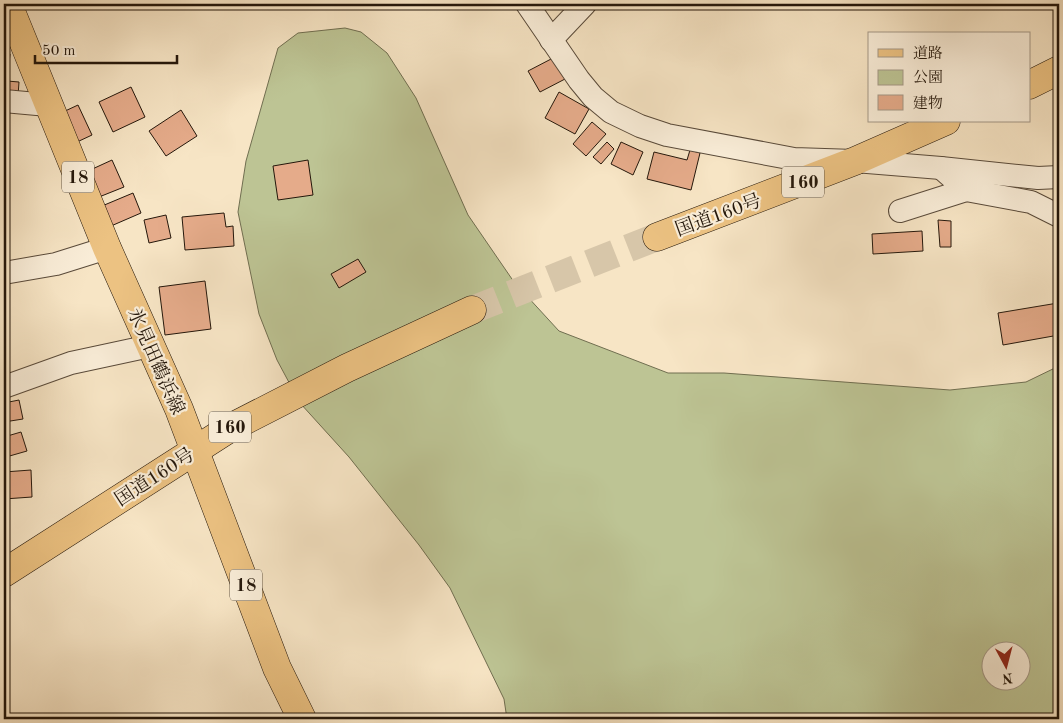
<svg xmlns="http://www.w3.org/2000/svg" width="1063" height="723" font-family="'Old Standard TT','Noto Serif JP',serif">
<rect width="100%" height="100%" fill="#f7e5c5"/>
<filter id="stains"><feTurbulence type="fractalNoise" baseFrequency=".004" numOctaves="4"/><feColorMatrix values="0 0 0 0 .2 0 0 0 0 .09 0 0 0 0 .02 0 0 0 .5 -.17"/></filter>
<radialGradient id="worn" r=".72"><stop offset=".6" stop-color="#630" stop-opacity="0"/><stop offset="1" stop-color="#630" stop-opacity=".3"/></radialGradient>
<path fill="#bdc494" stroke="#706e50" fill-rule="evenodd" d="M345 28 361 32 387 53 416 98 468 215 514 282 559 331 668 373H724L950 390 1026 382 1059 366V719H507L504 699 450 588 419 545 349 457 300 403 277 360 259 314 238 212 246 161 278 48 298 33ZM990 650H1020V680H990Z"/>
<g fill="#e5ab8a" stroke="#24170b">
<path d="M4 53 10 54 7 81 19 82 18 96 4 95Z"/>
<path d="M553 58 565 79 540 92 528 71Z"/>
<path d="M131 87 145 117 113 132 99 102Z"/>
<path d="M559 92 589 109 575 134 545 118Z"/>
<path d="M78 105 92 135 77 142 63 112Z"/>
<path d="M181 110 197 136 166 156 149 131Z"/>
<path d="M592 122 606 134 586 156 573 144Z"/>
<path d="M607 142 614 149 601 164 593 157Z"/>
<path d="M621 142 643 152 633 175 611 164Z"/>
<path d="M690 150 700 153 691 190 647 179 654 152 687 160Z"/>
<path d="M112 160 124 187 99 197 88 171Z"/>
<path d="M308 160 313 195 278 200 273 166Z"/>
<path d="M133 193 141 213 111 226 102 206Z"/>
<path d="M224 213 226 227 233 226 234 246 185 250 182 217Z"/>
<path d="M166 215 171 238 149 243 144 220Z"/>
<path d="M938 220 951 221V247H940Z"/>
<path d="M922 231 923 251 873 254 872 234Z"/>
<path d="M358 259 366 272 339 288 331 274Z"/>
<path d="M205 281 211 329 165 335 159 287Z"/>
<path d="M1058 303 1059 335 1003 345 998 313Z"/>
<path d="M19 400 23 419 4 422V403Z"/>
<path d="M21 432 27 451 6 457 4 450V437Z"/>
<path d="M31 470 32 497 4 499V472Z"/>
</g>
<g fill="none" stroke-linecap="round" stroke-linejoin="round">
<path stroke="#d7c6a9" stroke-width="28" stroke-dasharray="28 14" stroke-linecap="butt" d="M472 310 657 237"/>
<g stroke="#594a3a" stroke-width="24">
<g id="minor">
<path d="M527 4 579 80 593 97 611 112 640 126 667 135 794 159 855 161 941 168 1038 178 1059 177"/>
<path d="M551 40 585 4"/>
<path d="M4 101 48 105"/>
<path d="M966 190 1031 202 1059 216"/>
<path d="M900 211 966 190 941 168"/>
<path d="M4 273 56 264 107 248"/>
<path d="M4 387 71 363 150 346"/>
</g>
</g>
<g stroke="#24170b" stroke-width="29">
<path id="major" d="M8 4 107 248 179 409 277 668 302 719"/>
</g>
<g stroke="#24170b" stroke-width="29">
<g id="highway">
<path d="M1029 85 1059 70"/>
<path d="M657 237 855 161 946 121"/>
<path d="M4 573 230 428 347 368 472 310"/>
</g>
</g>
<use href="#minor" stroke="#faeed9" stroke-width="22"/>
<use href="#major" stroke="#ecc282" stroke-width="28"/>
<use href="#highway" stroke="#ecc282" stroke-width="28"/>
</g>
<g text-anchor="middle" stroke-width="4.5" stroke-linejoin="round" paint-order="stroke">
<g fill="#faeed9" stroke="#645849" stroke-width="1">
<rect x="62" y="161.5" width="32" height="31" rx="4"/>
<rect x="782" y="166.5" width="42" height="31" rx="4"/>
<rect x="209" y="411.5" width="42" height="31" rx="4"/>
<rect x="230" y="569.5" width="32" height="31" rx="4"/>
</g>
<g font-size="18" font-weight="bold" fill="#24170b">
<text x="78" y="183">18</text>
<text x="803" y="188">160</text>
<text x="230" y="433">160</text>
<text x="246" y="591">18</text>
</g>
<g font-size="19" fill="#24170b" stroke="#faeed9">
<text transform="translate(718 214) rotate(-20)" y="7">国道160号</text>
<text transform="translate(157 361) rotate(66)" y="7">氷見田鶴浜線</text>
<text transform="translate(154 476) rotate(-33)" y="7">国道160号</text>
</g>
</g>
<rect width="1063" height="723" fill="none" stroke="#f7e5c5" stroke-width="20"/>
<rect x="5" y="5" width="1053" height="713" fill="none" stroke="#24170b" stroke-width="2.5"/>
<rect x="10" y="10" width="1043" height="703" fill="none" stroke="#24170b"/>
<rect x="868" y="32" width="162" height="90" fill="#faeed9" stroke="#a49887"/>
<rect x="878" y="49" width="25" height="8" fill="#ecc282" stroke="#a49887"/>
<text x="913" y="58" font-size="15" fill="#24170b">道路</text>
<rect x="878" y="70" width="25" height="15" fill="#bdc494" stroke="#a49887"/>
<text x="913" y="82" font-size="15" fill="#24170b">公園</text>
<rect x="878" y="95" width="25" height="15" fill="#e5ab8a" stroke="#a49887"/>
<text x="913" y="108" font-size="15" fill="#24170b">建物</text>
<g transform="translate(1006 666) rotate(173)"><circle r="24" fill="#faeed9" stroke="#a49887"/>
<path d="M0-4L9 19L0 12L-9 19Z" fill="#8f2418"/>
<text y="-8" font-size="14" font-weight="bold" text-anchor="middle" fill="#24170b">N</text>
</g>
<path d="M35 55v8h142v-8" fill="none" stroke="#24170b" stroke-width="2.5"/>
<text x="42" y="55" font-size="15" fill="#24170b" stroke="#faeed9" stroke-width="4" paint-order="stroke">50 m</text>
<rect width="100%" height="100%" filter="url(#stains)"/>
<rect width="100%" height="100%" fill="url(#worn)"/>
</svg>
